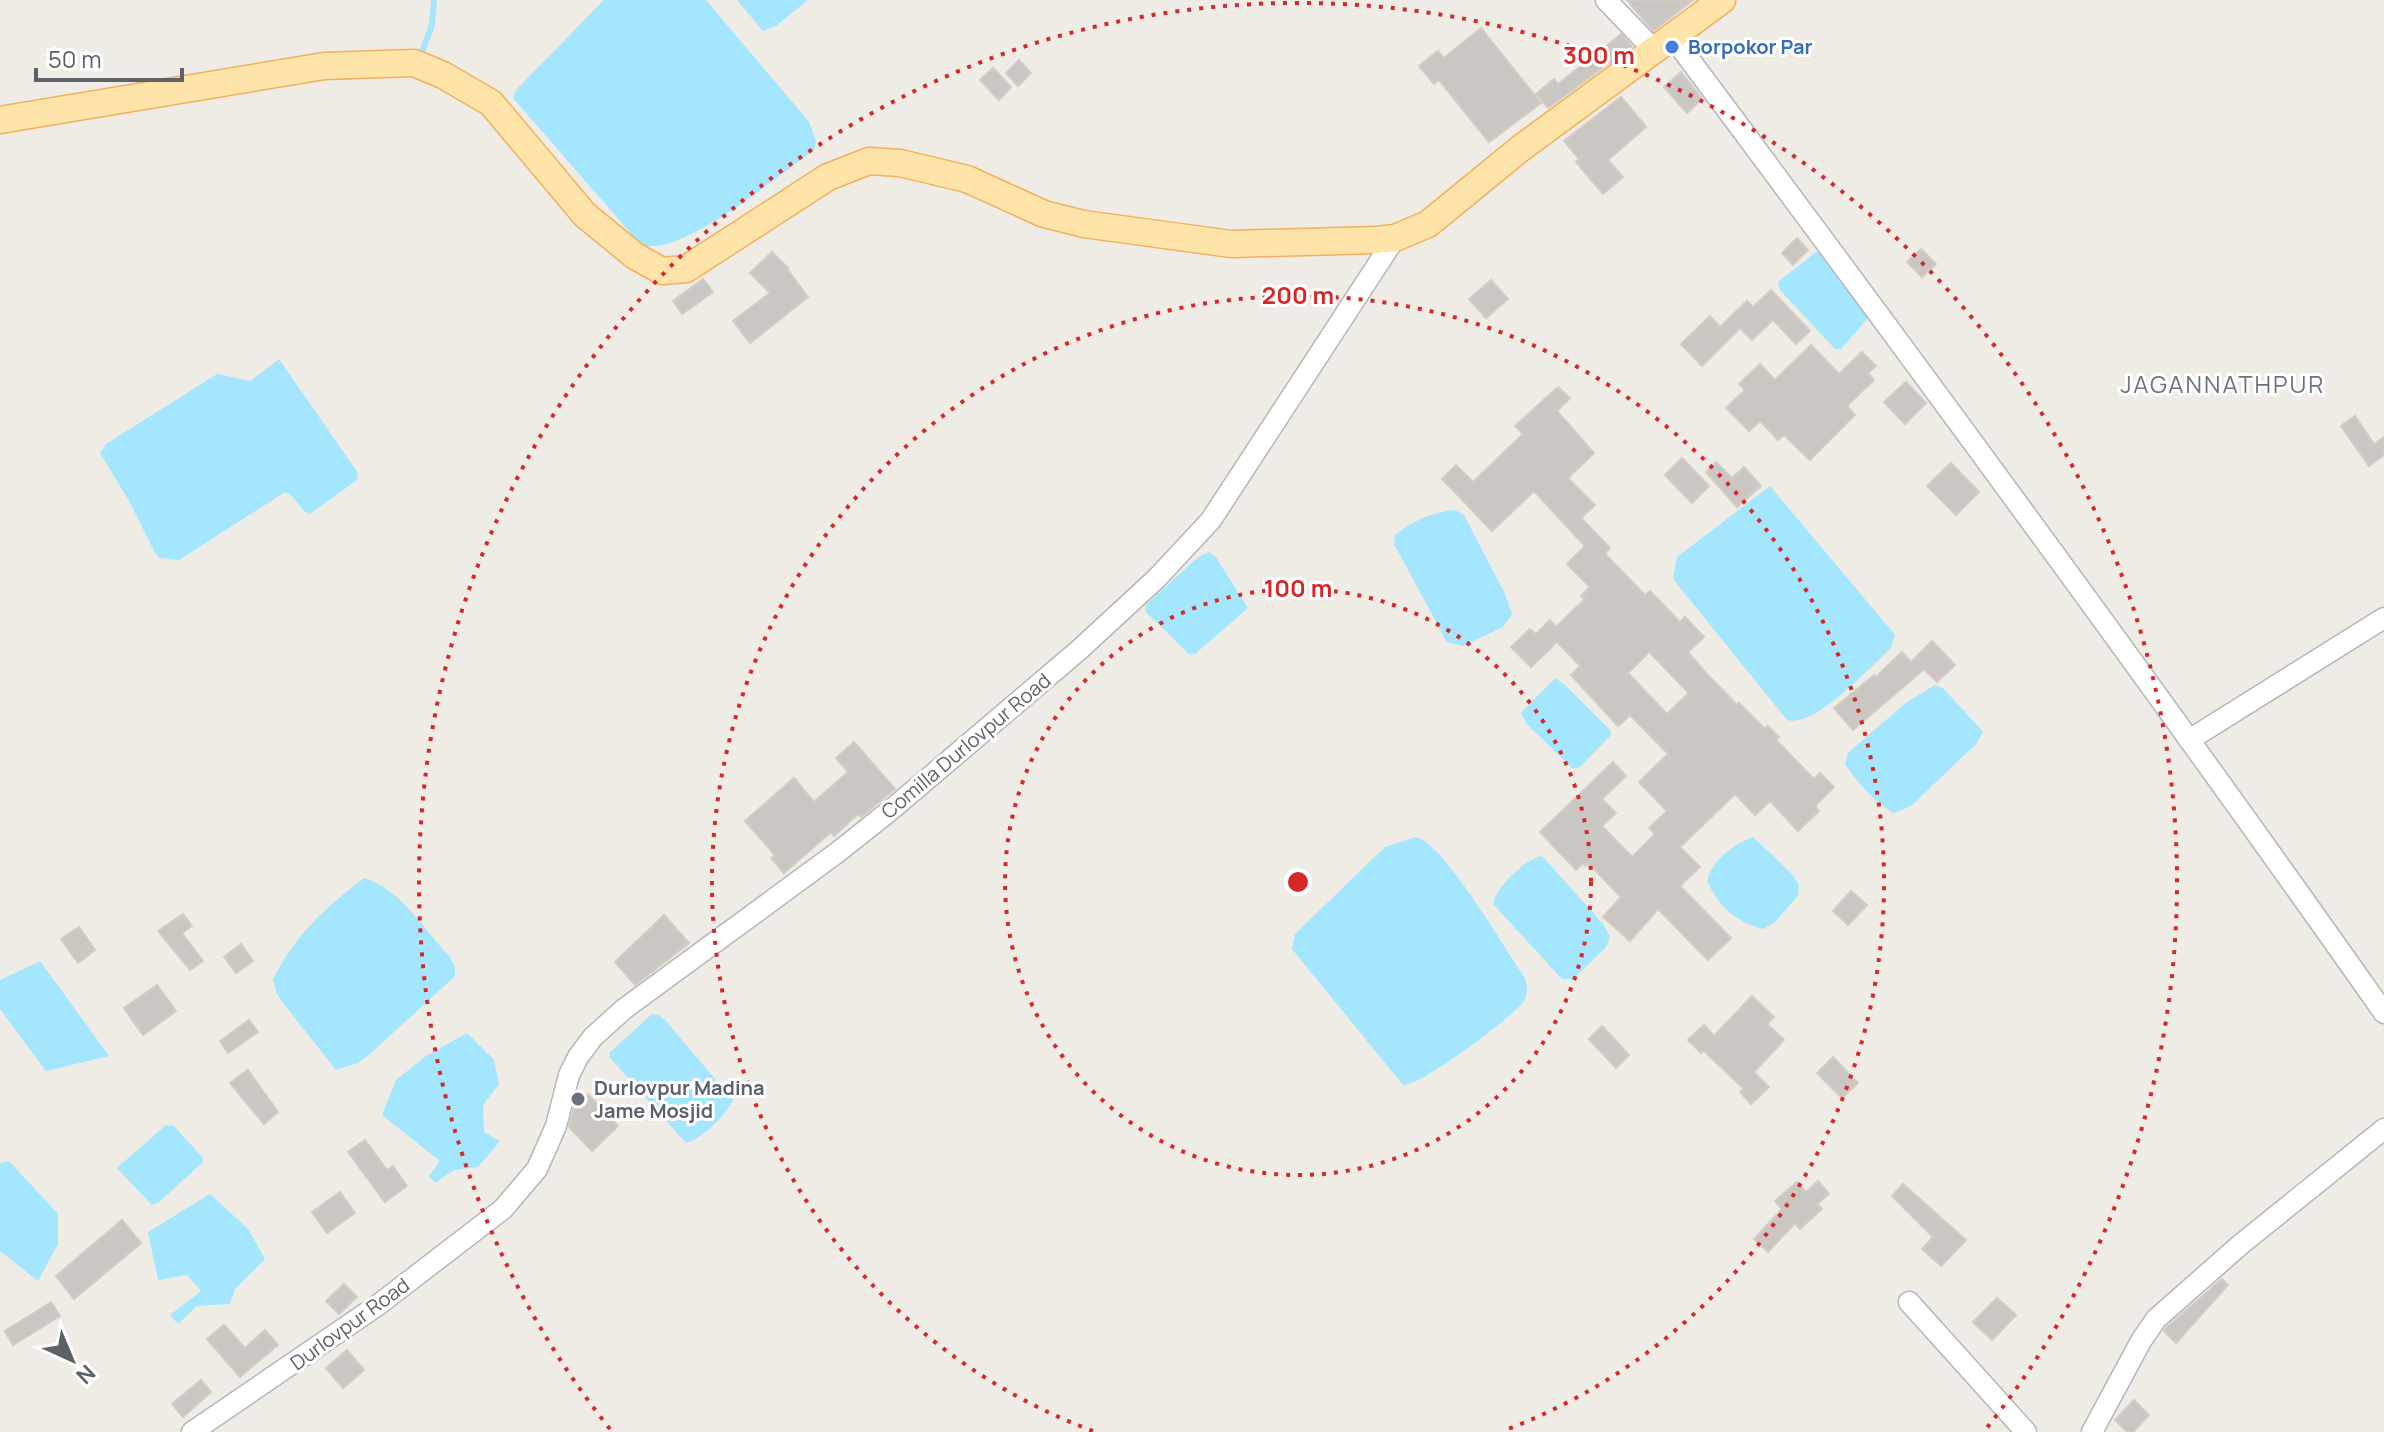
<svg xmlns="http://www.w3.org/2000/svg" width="2384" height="1432" font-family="Manrope,sans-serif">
<rect width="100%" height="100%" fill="#efebe5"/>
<g fill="#a5e6ff">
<path d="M604 0H706L809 122 816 141 814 150C780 174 681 258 641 245L513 98 516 90Z"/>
<path d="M737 0H808L776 26 763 31Z"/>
<path d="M1816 252 1821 253 1869 317 1841 349H1835L1780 290 1778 282Z"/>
<path d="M279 359 358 473 357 480 310 514C299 511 297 496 285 492L179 560 160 558 155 553 129 501 100 453 106 444 217 374 250 381Z"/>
<path d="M1770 486 1895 635 1890 649C1869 668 1815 728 1787 720L1673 579 1677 557Z"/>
<path d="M1455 510 1464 515 1504 592 1512 614 1503 627 1463 646 1447 642 1394 544 1395 535C1412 521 1433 512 1455 510Z"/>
<path d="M1209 552 1215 556 1248 608 1196 653 1190 655 1145 611 1147 604 1198 557Z"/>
<path d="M1555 678 1565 685 1610 730 1611 735 1579 768H1572L1527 724 1521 713Z"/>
<path d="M1935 685 1943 688 1983 732 1976 744 1911 806 1894 813C1875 803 1857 782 1845 764L1848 753 1907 702Z"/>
<path d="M1416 837C1445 845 1505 949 1525 978 1527 988 1529 993 1523 1002 1510 1019 1421 1086 1403 1085L1292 949 1295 934 1385 847Z"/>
<path d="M1753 837 1791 873 1799 885 1798 896 1775 922 1763 929C1735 921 1720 908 1707 881 1712 861 1733 844 1753 837Z"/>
<path d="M1542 856 1603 924 1610 936 1606 947 1573 979H1562L1493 904C1496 887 1525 859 1542 856Z"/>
<path d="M364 878C401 889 424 930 450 957L455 967V976L371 1053 358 1063 336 1070 283 1003 276 992 273 979C297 933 324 909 364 878Z"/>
<path d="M40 961 109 1056 46 1071 0 1009V980Z"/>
<path d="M652 1014 659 1015 665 1020 733 1100C725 1116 703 1138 686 1143L611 1059 609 1053Z"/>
<path d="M467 1033 494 1060 499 1084 483 1105 484 1132 500 1141 478 1167 454 1170 435 1183 429 1176 440 1161 382 1115 396 1080 426 1056Z"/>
<path d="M166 1125 174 1126 203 1158V1162L158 1203 152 1205 117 1168Z"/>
<path d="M9 1161 58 1214V1244L38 1281 0 1251V1163Z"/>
<path d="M210 1194 248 1229 265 1259 235 1289 230 1304 197 1306 178 1324 170 1315 201 1291 187 1275 158 1280 148 1232Z"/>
</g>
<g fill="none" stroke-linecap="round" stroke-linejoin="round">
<path stroke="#a5e6ff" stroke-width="6" d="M422 52 432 25 434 0"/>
</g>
<g fill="#cac6c1" stroke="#d4ccc3" stroke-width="2" fill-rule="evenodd">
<path d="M1627 0H1693L1653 31Z"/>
<path d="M1481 28 1541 103 1489 142 1439 80 1434 84 1419 66 1438 51 1444 58Z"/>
<path d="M1621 34 1632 46 1548 108 1536 94 1554 79 1558 84Z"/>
<path d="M1019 60 1031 73 1018 86 1006 73Z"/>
<path d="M993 68 1011 87 999 100 980 80Z"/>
<path d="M1681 72 1702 99 1687 113 1664 87Z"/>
<path d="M1621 97 1646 127 1608 160 1623 177 1603 194 1576 162 1579 159 1564 141Z"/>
<path d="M1797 238 1808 250 1793 265 1782 253Z"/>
<path d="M1921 249 1936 264 1922 277 1907 262Z"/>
<path d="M772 252 788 268 787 269 808 297 750 343 733 321 770 293 750 273Z"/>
<path d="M703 279 713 292 682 314 673 301Z"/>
<path d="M1491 280 1508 299 1486 318 1469 299Z"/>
<path d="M1771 290 1810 331 1796 344 1773 320 1752 340 1740 328 1702 366 1681 344 1710 316 1720 327 1747 301 1753 307Z"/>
<path d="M1811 345 1839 374 1862 352 1876 366 1868 373 1874 380 1847 406 1855 415 1810 460 1784 435 1778 440 1760 421 1749 431 1726 408 1745 390 1739 384 1760 364 1775 380Z"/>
<path d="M1906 382 1926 403 1905 424 1884 402Z"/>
<path d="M1558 387 1570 398 1557 411 1594 453 1568 478 1595 505 1581 518 1610 548 1605 554 1645 595 1650 591 1680 622 1685 617 1704 637 1688 652 1706 673 1737 705 1739 703 1765 729 1768 726 1779 737 1776 740 1814 779 1820 773 1834 787 1815 806 1819 811 1798 831 1770 801 1755 815 1735 794 1680 847 1700 867 1680 886 1731 938 1708 960 1658 909 1630 941 1603 917 1621 897 1588 863 1586 866 1583 863 1576 870 1540 832 1613 762 1626 776 1602 799 1616 813 1602 826 1632 857 1655 834 1649 828 1667 811 1639 782 1668 754 1630 715 1618 726 1571 675 1580 666 1557 642 1531 667 1511 647 1530 629 1536 634 1550 620 1556 627 1585 599 1581 596 1590 587 1567 564 1585 546 1534 491 1492 531 1442 479 1456 465 1473 482 1523 434 1515 426ZM1649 652 1689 693 1667 714 1628 673Z"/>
<path d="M2355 416 2374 444 2384 437V455L2369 466 2341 426Z"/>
<path d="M1682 458 1709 486 1692 503 1665 475Z"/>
<path d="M1716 462 1732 478 1744 467 1761 486 1737 507 1706 472Z"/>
<path d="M1951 463 1979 492 1956 515 1927 486Z"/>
<path d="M1932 641 1955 665 1937 682 1924 669 1853 730 1834 708 1874 675 1876 677 1902 652 1911 662Z"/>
<path d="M854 742 895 789 861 817 858 814 834 836 831 832 784 873 771 858 775 855 745 821 794 778 814 802 848 772 836 758Z"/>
<path d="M1851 891 1867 905 1848 925 1833 911Z"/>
<path d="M183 914 192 926 182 933 203 961 190 970 158 931Z"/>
<path d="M664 915 689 943 635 985 615 962Z"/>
<path d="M79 927 95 950 78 963 61 939Z"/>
<path d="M241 944 253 961 236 973 224 957Z"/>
<path d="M157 985 176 1011 143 1035 124 1008Z"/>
<path d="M1752 996 1774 1017 1767 1024 1784 1040 1754 1072 1769 1087 1751 1104 1740 1092 1744 1089 1704 1051 1701 1053 1688 1040 1704 1025 1714 1036Z"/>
<path d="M249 1020 258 1032 228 1053 220 1041Z"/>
<path d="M1602 1026 1629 1055 1616 1068 1589 1039Z"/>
<path d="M1833 1057 1858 1083 1842 1098 1817 1073Z"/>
<path d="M248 1070 278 1112 264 1124 230 1083Z"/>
<path d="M588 1094 618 1126 592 1151 569 1127 574 1107Z"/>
<path d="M365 1140 387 1170 393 1166 407 1186 385 1202 348 1152Z"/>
<path d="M1818 1181 1829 1194 1817 1204 1822 1209 1800 1229 1795 1223 1768 1252 1754 1239 1782 1209 1775 1201 1797 1182 1806 1192Z"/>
<path d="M1903 1184 1966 1240 1941 1266 1922 1249 1933 1237 1892 1196Z"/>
<path d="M340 1192 355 1213 327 1233 312 1212Z"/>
<path d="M122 1220 141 1243 74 1299 56 1276Z"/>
<path d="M2222 1279 2228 1285 2176 1343 2164 1331 2166 1328Z"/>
<path d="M344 1284 357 1297 339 1314 326 1301Z"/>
<path d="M1997 1298 2016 1315 1992 1340 1973 1322Z"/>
<path d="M51 1302 60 1316 13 1345 5 1331Z"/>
<path d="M224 1325 245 1348 265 1330 278 1345 240 1377 207 1339Z"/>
<path d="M347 1350 364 1370 343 1388 326 1368Z"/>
<path d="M201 1380 211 1392 183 1417 172 1404Z"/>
<path d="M2134 1400 2149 1415 2133 1432H2127L2115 1420Z"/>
</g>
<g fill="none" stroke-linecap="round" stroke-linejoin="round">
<g stroke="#b2b7ba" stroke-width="23">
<g id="minor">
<path d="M1606 0 1654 50"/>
<path d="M1672 36C1913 359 2152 683 2384 1013"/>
<path d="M2189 740 2384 618"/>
<path d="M1909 1302 2026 1432"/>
<path d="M192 1432 378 1305 503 1209 537 1169 556 1126 569 1075 578 1057 593 1037 624 1009 838 852 892 809 1079 650 1157 578 1211 520 1395 238"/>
<path d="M2092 1432 2141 1341 2156 1319 2240 1245 2384 1129"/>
</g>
</g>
<g stroke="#f2b05c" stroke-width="29">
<path id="major" d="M0 120 324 66 414 63 443 75 491 103 585 215 635 256 662 271 686 269 828 177 869 161 900 163 967 179 1044 214 1084 224 1231 244 1376 240 1395 238 1428 224 1521 148 1722 0"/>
</g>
<use href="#minor" stroke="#fff" stroke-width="20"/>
<use href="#major" stroke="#ffe4aa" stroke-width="26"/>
</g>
<g fill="none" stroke="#d62828" stroke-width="4" stroke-dasharray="4 8">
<circle cx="1298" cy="882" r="293"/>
<path d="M1093 1431A586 586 0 1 1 1503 1431"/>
<path d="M610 1429A879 879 0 1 1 1986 1429"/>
</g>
<circle fill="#3f7fe0" stroke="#fff" stroke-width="3" cx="1672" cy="47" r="8"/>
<circle fill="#6b7280" stroke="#fff" stroke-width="3" cx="578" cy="1099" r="8"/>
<g text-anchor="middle" stroke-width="6" stroke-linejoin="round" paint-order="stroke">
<g font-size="20" font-weight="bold" fill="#366cbe" stroke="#fff" text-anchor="start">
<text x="1688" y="54">Borpokor Par</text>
</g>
<g font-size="20" fill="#5d6266" stroke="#fff">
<text transform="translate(966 746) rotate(-40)" y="7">Comilla Durlovpur Road</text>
<text transform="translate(350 1324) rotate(-36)" y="7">Durlovpur Road</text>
</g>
<g font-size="20" font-weight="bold" fill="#5b616d" stroke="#fff" text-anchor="start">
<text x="594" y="1095">Durlovpur Madina<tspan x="594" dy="23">Jame Mosjid</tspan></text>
</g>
<g font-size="24" letter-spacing="2" fill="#6e7478" stroke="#fff">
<text x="2223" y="393">JAGANNATHPUR</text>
</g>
</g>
<circle cx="1298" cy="882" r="12" fill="#d62828" stroke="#fff" stroke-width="4"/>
<g font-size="24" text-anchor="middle" font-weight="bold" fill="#d62828" stroke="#fff" stroke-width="6" stroke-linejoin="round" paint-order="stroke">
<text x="1599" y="64">300 m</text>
<text x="1298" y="304">200 m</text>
<text x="1298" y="597">100 m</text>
</g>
<g transform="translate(72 1360) rotate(136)" stroke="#ffffff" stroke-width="6" paint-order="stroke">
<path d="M0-6L14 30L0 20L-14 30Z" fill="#5d6266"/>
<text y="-12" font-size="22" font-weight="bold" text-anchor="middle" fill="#5d6266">N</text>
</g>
<path d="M36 68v12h146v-12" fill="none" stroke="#5d6266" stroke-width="4"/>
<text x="48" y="68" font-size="24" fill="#5d6266" stroke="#ffffff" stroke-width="6" paint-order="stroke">50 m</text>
</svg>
